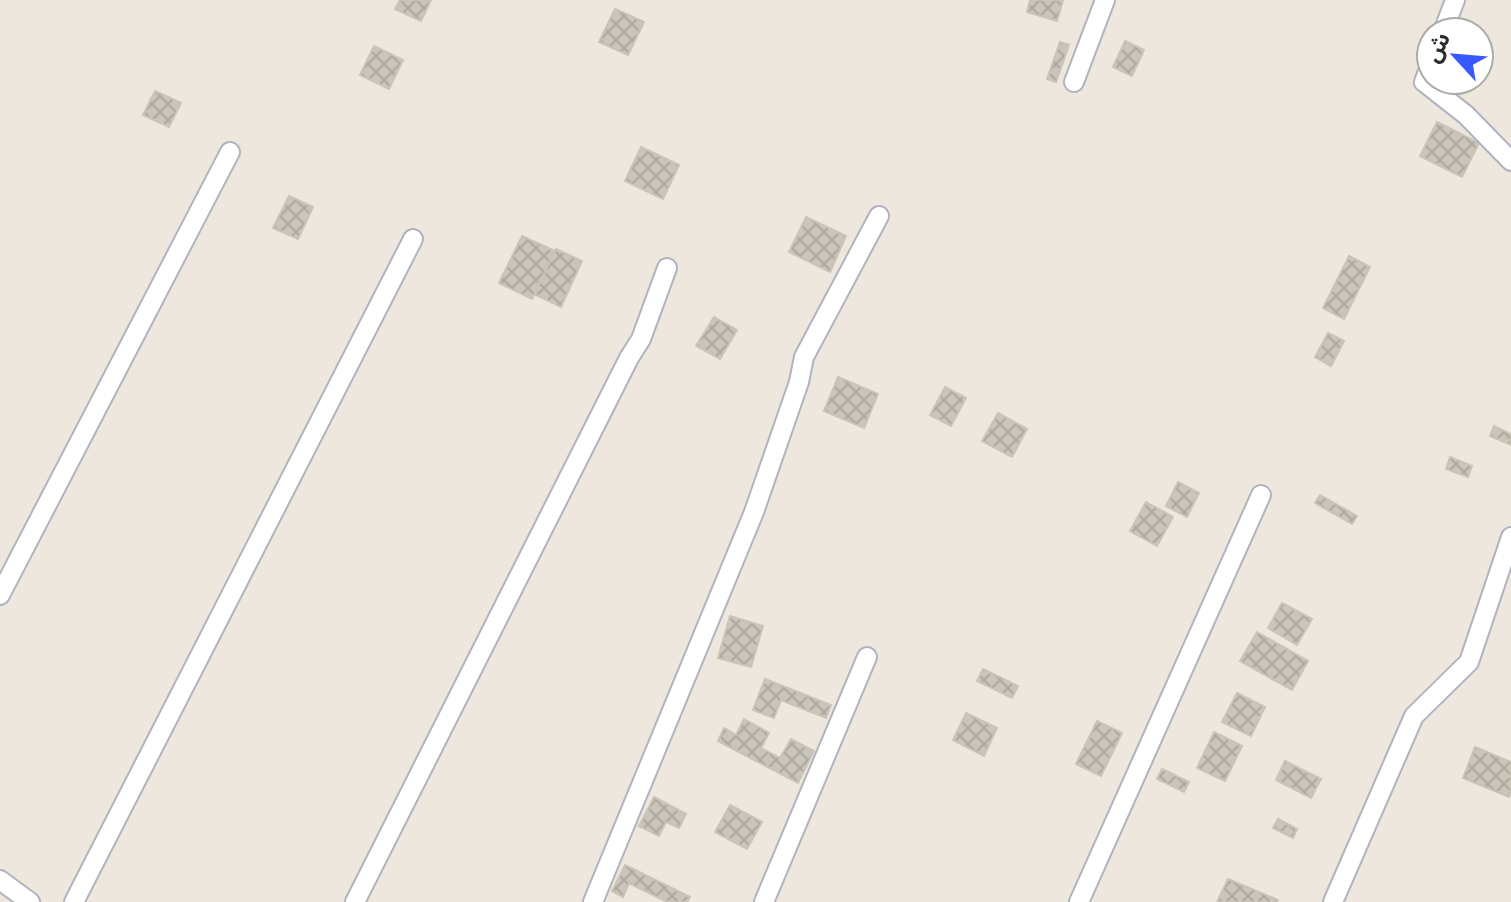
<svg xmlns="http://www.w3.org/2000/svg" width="1511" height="902" font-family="'Alegreya Sans','Noto Sans Arabic',sans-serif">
<defs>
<pattern id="building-cross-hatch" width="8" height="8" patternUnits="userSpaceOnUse" patternTransform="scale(2)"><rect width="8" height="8" fill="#c9c5bb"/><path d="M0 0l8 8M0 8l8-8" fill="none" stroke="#ada9a1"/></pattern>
</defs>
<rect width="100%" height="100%" fill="#eee7dd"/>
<g fill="url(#building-cross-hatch)" stroke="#cac4b6" stroke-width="2">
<path d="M400 0H431L421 21 395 9Z"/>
<path d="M1030 0H1063L1057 21 1027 12Z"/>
<path d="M615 9 644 22 628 55 599 42Z"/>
<path d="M1125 41 1144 50 1132 76 1113 67Z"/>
<path d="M1060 42 1069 45 1056 82 1047 79Z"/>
<path d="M374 46 403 60 389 89 360 75Z"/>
<path d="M155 91 181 103 169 127 143 115Z"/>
<path d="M1437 122 1479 143 1462 177 1420 156Z"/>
<path d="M641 147 679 165 663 199 625 181Z"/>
<path d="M289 196 313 207 298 239 273 228Z"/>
<path d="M806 217 846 236 830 272 789 252Z"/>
<path d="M522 236 555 251 532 299 499 283Z"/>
<path d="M556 249 582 261 561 307 534 294Z"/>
<path d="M1349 256 1370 267 1344 319 1323 308Z"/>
<path d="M714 317 737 330 720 359 696 346Z"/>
<path d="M1328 333 1344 341 1331 366 1315 357Z"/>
<path d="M838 377 878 394 864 428 824 411Z"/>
<path d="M945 387 966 398 951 426 930 415Z"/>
<path d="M998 413 1027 429 1012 457 982 441Z"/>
<path d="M1494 426 1511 434V445L1490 436Z"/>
<path d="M1450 457 1472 466 1468 477 1446 469Z"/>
<path d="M1178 482 1199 493 1187 517 1166 506Z"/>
<path d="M1320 495 1357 516 1352 524 1315 503Z"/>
<path d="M1146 502 1173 517 1157 546 1130 531Z"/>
<path d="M1282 603 1312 619 1297 645 1268 628Z"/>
<path d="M730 616 763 626 751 667 718 658Z"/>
<path d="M1257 632 1308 661 1292 690 1240 661Z"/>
<path d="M983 669 1018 686 1012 698 977 681Z"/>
<path d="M765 679 831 705 826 718 781 700 774 718 753 710Z"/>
<path d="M1237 693 1265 707 1251 736 1222 722Z"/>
<path d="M966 713 997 728 984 756 953 740Z"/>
<path d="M744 719 769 733 761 748 780 758 791 739 814 751 798 783 718 741 724 728 736 735Z"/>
<path d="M1097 721 1122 733 1101 776 1076 764Z"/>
<path d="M1214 732 1242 746 1225 781 1197 768Z"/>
<path d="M1475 747 1511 762V791L1509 797 1463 778Z"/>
<path d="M1285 761 1321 779 1311 798 1276 780Z"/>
<path d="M1162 769 1189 782 1184 792 1157 779Z"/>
<path d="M654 797 686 814 679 828 666 822 659 836 639 826Z"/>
<path d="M730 805 762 822 747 849 715 832Z"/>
<path d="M1278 819 1297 829 1293 838 1273 828Z"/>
<path d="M625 865 690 897 687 902H667L629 883 623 897 612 891Z"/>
<path d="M1228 879 1278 900 1277 902H1217Z"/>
</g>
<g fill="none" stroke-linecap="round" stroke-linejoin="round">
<g stroke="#b1b3c0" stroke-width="22">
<g id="street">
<path d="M1443 32 1455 0"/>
<path d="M1431 63 1424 82 1466 115 1511 161"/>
<path d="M1074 82 1105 0"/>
<path d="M0 595 230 152"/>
<path d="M0 880 30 902"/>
<path d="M74 902 413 239"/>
<path d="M355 902 629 358 641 339 667 268"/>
<path d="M593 902 754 512 799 382 804 357 879 216"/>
<path d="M764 902 867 657"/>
<path d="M1079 902 1261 495"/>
<path d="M1333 902 1414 716 1469 662 1511 537"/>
</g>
</g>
<use href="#street" stroke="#fff" stroke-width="18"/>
</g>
<g transform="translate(1455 56) rotate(296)"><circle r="38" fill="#ffffff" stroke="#ababab" stroke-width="2"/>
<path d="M0-6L14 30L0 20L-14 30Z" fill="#3958ff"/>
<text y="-12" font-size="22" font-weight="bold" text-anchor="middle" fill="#2c2c2c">ش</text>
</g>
</svg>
